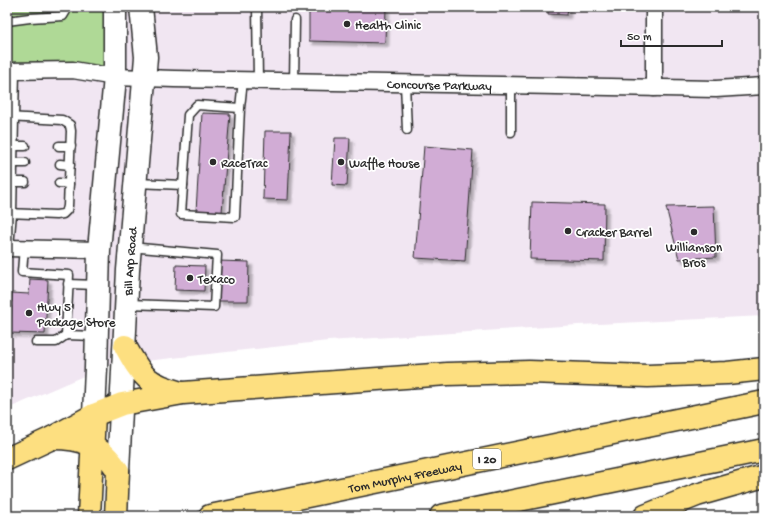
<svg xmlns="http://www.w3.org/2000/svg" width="771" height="523" font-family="'Gochi Hand',sans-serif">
<defs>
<filter id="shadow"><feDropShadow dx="3.5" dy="3.5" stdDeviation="1" flood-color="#0004"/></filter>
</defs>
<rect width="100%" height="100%" fill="#fff"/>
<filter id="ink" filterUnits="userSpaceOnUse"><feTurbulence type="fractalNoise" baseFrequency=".025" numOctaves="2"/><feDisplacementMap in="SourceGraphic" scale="8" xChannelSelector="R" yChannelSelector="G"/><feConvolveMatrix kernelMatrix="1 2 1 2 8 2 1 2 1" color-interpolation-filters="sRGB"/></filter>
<g filter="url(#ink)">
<path fill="#f1e6f2" d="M127 7H764V316L578 325 328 341 109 365 7 409V71H124Z"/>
<path fill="#afd996" stroke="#6d8260" d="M7 7H127L124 71H7Z"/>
<g fill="#d1acd5" stroke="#2b2b2b" filter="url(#shadow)">
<path d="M309 7H386L385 43 309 41Z"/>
<path d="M548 7H568L567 15 548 14Z"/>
<path d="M202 113 230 114 222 212 196 211Z"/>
<path d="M265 131H291L288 200 263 199Z"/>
<path d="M335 138H350L347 186 332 185Z"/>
<path d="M424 146 473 150 465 261 415 258Z"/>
<path d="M532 202 605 204 604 261 530 259Z"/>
<path d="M714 206 716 257 679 259 666 207Z"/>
<path d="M219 261 249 262 248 301H218Z"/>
<path d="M176 265 205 266 204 291 175 290Z"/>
<path d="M30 279 48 280 45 334 10 333 12 293 29 294Z"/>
</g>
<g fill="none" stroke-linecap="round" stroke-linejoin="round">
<g stroke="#2b2b2b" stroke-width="11">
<g id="service">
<path d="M257 7 258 81"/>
<path d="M7 21 30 18 63 16 66 11V7"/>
<path d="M294 82 295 20"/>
<path d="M405 84 407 130"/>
<path d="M240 108 197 105 188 115 181 214 235 217 240 108 243 80"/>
<path d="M7 117 62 120 70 125 71 131 68 206 67 210 63 214 56 215 7 213"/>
<path d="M511 132V85"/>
<path d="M14 146H25"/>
<path d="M59 146H71"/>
<path d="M14 163H25"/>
<path d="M60 164 70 165"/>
<path d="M13 182H25"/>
<path d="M59 183 69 184"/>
<path d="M136 183 183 185"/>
<path d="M7 247H9L12 213 15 71"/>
<path d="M24 247 22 272 69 275 66 335 56 342H36"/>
<path d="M68 284 97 285"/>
<path d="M128 304 214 307 217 255 130 247"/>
<path d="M66 335 95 336"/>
</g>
</g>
<g stroke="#2b2b2b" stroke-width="19">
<g id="minor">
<path d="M654 7V88"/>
<path id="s1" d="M7 71 73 70 115 77 174 79 716 89 764 86"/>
<path d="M7 248 99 250"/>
</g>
</g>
<g stroke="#2b2b2b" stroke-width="25">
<g id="secondary">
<path d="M94 415 96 368 99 250 115 77V7"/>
<path id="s2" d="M118 471 128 270 146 57 141 7"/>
</g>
</g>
<g stroke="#2b2b2b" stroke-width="25">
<g id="primary">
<path d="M89 516 94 415"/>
<path d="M116 516 118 471"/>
</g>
</g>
<g stroke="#2b2b2b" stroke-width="25">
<g id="motorway">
<path d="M125 346C142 377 146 383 181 393"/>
<path d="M52 438C82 438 101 444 118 471"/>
<path d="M7 459 52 438 94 415 122 404 183 393 447 374 529 372 648 376 727 373 764 369"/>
<path id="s3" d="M210 516 764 402"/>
<path d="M441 516 764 450"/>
<path d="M645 516 697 495 764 476"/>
</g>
</g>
<use href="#service" stroke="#fff" stroke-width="8"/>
<use href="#minor" stroke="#fff" stroke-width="16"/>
<use href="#secondary" stroke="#fff" stroke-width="22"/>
<use href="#primary" stroke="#fddf80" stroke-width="22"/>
<use href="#motorway" stroke="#fddf80" stroke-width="22"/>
</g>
</g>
<g fill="#2b2b2b" stroke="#fff" stroke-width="1.5">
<circle cx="347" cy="24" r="4"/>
<circle cx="213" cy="162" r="4"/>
<circle cx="341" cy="162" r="4"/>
<circle cx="568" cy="231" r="4"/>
<circle cx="694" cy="232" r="4"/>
<circle cx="190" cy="278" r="4"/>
<circle cx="29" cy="313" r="4"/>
</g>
<g text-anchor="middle" stroke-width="3.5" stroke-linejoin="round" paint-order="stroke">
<rect fill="#fff" stroke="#6b6b6b" stroke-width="1" x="473" y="449" width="28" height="20" rx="3"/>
<g font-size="12" font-weight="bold" fill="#2b2b2b">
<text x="487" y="463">I 20</text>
</g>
<g font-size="13" fill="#2b2b2b" stroke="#fff" text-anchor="start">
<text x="355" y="29">Health Clinic</text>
<text x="221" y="167">RaceTrac</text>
<text x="349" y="167">Waffle House</text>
<text x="576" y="236">Cracker Barrel</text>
<text x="694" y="251" text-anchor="middle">Williamson<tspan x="694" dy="15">Bros</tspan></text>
<text x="198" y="283">Texaco</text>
<text x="37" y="311">Hwy 5<tspan x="37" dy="15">Package Store</tspan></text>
</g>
<g font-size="13" fill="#2b2b2b" stroke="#fff">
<text dy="5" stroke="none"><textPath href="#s1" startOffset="433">Concourse Parkway</textPath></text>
<text dy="5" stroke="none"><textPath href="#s2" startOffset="210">Bill Arp Road</textPath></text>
<text dy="5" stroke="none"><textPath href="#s3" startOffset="199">Tom Murphy Freeway</textPath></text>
</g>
</g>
<rect width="771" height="523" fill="none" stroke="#fff" stroke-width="24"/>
<rect x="12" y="12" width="747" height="499" fill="none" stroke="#2b2b2b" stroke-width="1.5" filter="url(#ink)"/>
<path d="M621 40v6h101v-6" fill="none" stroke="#2b2b2b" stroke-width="2"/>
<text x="627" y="40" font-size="12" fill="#2b2b2b" stroke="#ffffff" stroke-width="3" paint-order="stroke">50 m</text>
</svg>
